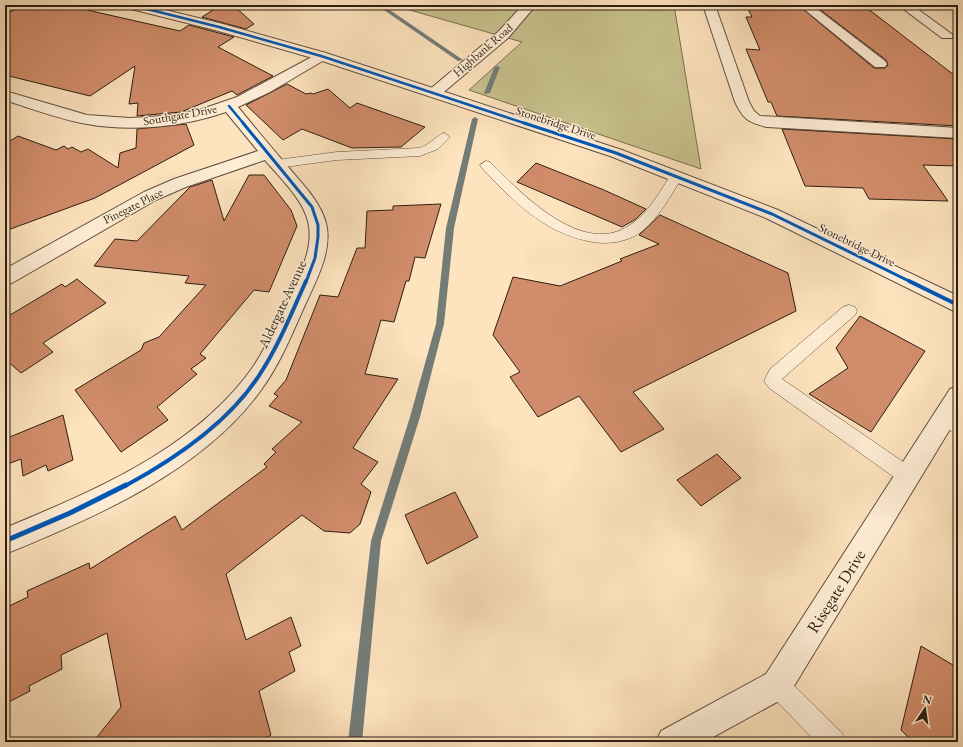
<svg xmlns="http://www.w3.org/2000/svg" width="963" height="747" font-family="'EB Garamond',serif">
<rect width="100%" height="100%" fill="#fde3be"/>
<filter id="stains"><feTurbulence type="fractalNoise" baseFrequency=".005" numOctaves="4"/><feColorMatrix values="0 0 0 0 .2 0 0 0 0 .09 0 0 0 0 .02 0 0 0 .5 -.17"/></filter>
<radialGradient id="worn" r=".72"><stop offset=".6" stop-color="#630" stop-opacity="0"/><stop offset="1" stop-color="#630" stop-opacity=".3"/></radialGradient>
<path fill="#c7c18c" stroke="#7a7050" d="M392 5H674L701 169 469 90 522 42Z"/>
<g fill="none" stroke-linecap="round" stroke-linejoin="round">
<g fill="#747c78" fill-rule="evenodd">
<path d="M368 5 384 6 463 60 458 61 381 8Z"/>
<path d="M495 66 500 67 490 93 485 94 484 93Z"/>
<path d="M475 117 478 119 454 228 444 324 420 417 381 541 362 742H348L371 541 410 417 436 324 446 228 472 119Z"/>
</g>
</g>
<g fill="#d18d6b" stroke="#2d1e13">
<path d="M25 5H65L180 31 189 25 234 37 218 47 273 76 237 95 232 91 181 112 137 116 138 103 129 104 135 66 90 96 5 75V14Z"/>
<path d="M221 5H233L254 24 246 29 202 17Z"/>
<path d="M746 5H798L874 68H885L888 65 886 60 814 5H863L958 78V126L777 116 771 102H768L746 49 760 50 746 17H752Z"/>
<path d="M287 84 306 94 311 93 313 94 328 89 350 108 357 103 425 127 401 147 352 148 302 129 283 140 246 105Z"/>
<path d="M186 124 194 145 95 198 5 231V144L18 136 56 150 64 146 68 149 72 147 81 152 88 149 118 168 120 153 136 148 137 129Z"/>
<path d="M782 129 958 139V166L923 165 948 201 869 199 863 188 805 186Z"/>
<path d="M536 163 604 190 646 209 636 219 622 227 517 182Z"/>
<path d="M249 175H264L291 210 297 226 269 292 254 290 200 354 206 358 191 369 197 374 157 407 168 420 121 452 75 390 141 350 144 343 159 337 206 285 185 283 189 276 94 266 115 239 137 241 190 187 212 180 224 221Z"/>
<path d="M441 204 425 258 415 257 409 281H406L394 322 381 320 365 374 398 379 353 448 378 462 361 484 371 492 360 524 350 533 324 531 302 515 226 574 246 640 291 617 301 646 289 652 295 671 259 691 271 735 259 742H93L121 707 107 633 61 655 62 669 29 686 30 691 5 704V608L28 597 27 591 89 563 90 569 175 516 182 530 267 467 264 464 276 452 272 449 302 422 269 406 278 396 274 394 286 380 320 295 338 297 357 248H365L367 211 393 210V206Z"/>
<path d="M660 215 788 273 796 311 633 392 664 429 621 452 579 396 538 417 510 377 520 372 493 335 513 277 560 286 622 261 620 259 659 244 639 235Z"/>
<path d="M77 279 106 303 43 343 53 352 21 373 5 359V318L62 284 65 287Z"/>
<path d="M860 316 925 351 871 432 809 394 848 368 836 348Z"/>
<path d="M63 415 73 460 48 471 46 465 23 476 21 459 5 465V439Z"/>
<path d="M717 454 741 478 701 506 677 480Z"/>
<path d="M455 492 478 537 427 564 405 515Z"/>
<path d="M921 646 958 668V742H913L901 730Z"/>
</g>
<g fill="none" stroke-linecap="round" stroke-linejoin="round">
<g stroke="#614f3e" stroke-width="1">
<g id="service">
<path d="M444 133 450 137 438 149 420 156 337 160 277 168 271 164 277 160 337 152 419 148C430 145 437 135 444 133Z"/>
<path d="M486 161 490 162C521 193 582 258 630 225 649 213 660 191 672 173L677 172 683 176C671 195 659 218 641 232 625 243 606 245 588 241 543 232 512 200 482 168L480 165Z"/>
<path d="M849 305 855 307 857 311 855 315 782 379 915 470 918 476 915 482 908 485 901 482 769 388 764 381 770 369 843 307Z"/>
<path d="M944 410 958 417V435L938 423 935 418 938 413Z"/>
<path d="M777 673 785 677 842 733 845 742H816L769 693 765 685 769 677Z"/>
</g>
</g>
<g stroke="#614f3e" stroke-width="2">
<g id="minor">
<path d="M523 5H536L508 38 439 96H429L427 93 429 90 498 32Z"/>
<path d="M703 5H715L749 102 754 111 760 116 958 128V138L767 127C748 122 744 120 735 102Z"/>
<path d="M799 5H812L885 61 887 64 885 67H875Z"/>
<path d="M898 5H912L953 35 952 38H942Z"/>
<path d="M321 52 326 53 328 56 326 59 270 92 238 107C255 128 272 148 289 168 303 185 320 201 326 223 333 250 316 281 305 305 292 334 280 364 261 390 203 471 94 518 5 554V528C91 492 185 453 244 379 263 356 274 328 286 302 298 278 315 249 308 221 302 198 280 178 265 160L186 187 156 200 12 283 5 285V269L144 192 174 179 258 151 226 112C183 127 131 132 87 124 59 119 32 109 5 100V91L87 115 130 118 165 116 199 110 237 97Z"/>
<path d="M958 386V416L788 696 704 742H656L661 731 766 674 950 389Z"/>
</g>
</g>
<g stroke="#614f3e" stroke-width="2">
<path id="tertiary" d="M125 5H145L223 24 326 53 622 150 778 210 958 296V313L766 218 610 156 316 59 215 30 127 8Z"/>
</g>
<use href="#service" fill="#feedd5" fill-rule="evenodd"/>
<use href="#minor" fill="#feedd5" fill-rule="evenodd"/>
<use href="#tertiary" fill="#feedd5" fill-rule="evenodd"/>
<g stroke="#feedd5" stroke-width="4">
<g id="cycleway-far3">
<path d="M131 5 219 27 321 56 527 124"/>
<path d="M229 106 244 124"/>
</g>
</g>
<g stroke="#feedd5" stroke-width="5">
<g id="cycleway-far2">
<path d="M243 123 312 207 318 225V237L315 258 306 282"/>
<path d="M524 123 616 153 772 214 911 282"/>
</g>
</g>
<g stroke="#feedd5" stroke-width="6">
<g id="cycleway-far1">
<path d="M909 281 958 305"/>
<path d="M125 486C175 459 229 423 260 374 279 345 292 312 306 281"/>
</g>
</g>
<g stroke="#feedd5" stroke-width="8">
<path id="cycleway" d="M5 541 70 513 126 485"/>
</g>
<use href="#cycleway-far3" stroke="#0057b8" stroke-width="2.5"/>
<use href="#cycleway-far2" stroke="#0057b8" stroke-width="3"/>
<use href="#cycleway-far1" stroke="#0057b8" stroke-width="4"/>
<use href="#cycleway" stroke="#0057b8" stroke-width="5"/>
</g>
<g text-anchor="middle" stroke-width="3" stroke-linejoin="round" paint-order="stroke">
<g font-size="12" fill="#2d1e13" stroke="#feedd5">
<text transform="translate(483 50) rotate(-41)" y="4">Highbank Road</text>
<text transform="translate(180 115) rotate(-10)" y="4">Southgate Drive</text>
<text transform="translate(556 123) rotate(18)" y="4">Stonebridge Drive</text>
<text transform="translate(133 206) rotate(-27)" y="4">Pinegate Place</text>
<text transform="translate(857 245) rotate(26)" y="4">Stonebridge Drive</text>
</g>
<g font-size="14" fill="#2d1e13" stroke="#feedd5">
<text transform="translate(282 304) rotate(-65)" y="5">Aldergate Avenue</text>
</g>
<g font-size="17" fill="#2d1e13" stroke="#feedd5">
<text transform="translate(836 591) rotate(-58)" y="6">Risegate Drive</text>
</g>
</g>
<rect width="963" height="747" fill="none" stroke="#fde3be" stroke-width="20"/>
<rect x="6" y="6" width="951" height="735" fill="none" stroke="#2d1e13" stroke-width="2"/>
<rect x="10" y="10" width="943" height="727" fill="none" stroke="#2d1e13"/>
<g transform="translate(925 709) rotate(13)" stroke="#feedd5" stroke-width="3" paint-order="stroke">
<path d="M0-3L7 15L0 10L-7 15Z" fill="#2d1e13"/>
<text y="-6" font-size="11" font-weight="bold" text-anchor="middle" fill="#2d1e13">N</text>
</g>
<rect width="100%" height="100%" filter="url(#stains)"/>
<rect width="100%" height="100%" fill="url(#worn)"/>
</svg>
